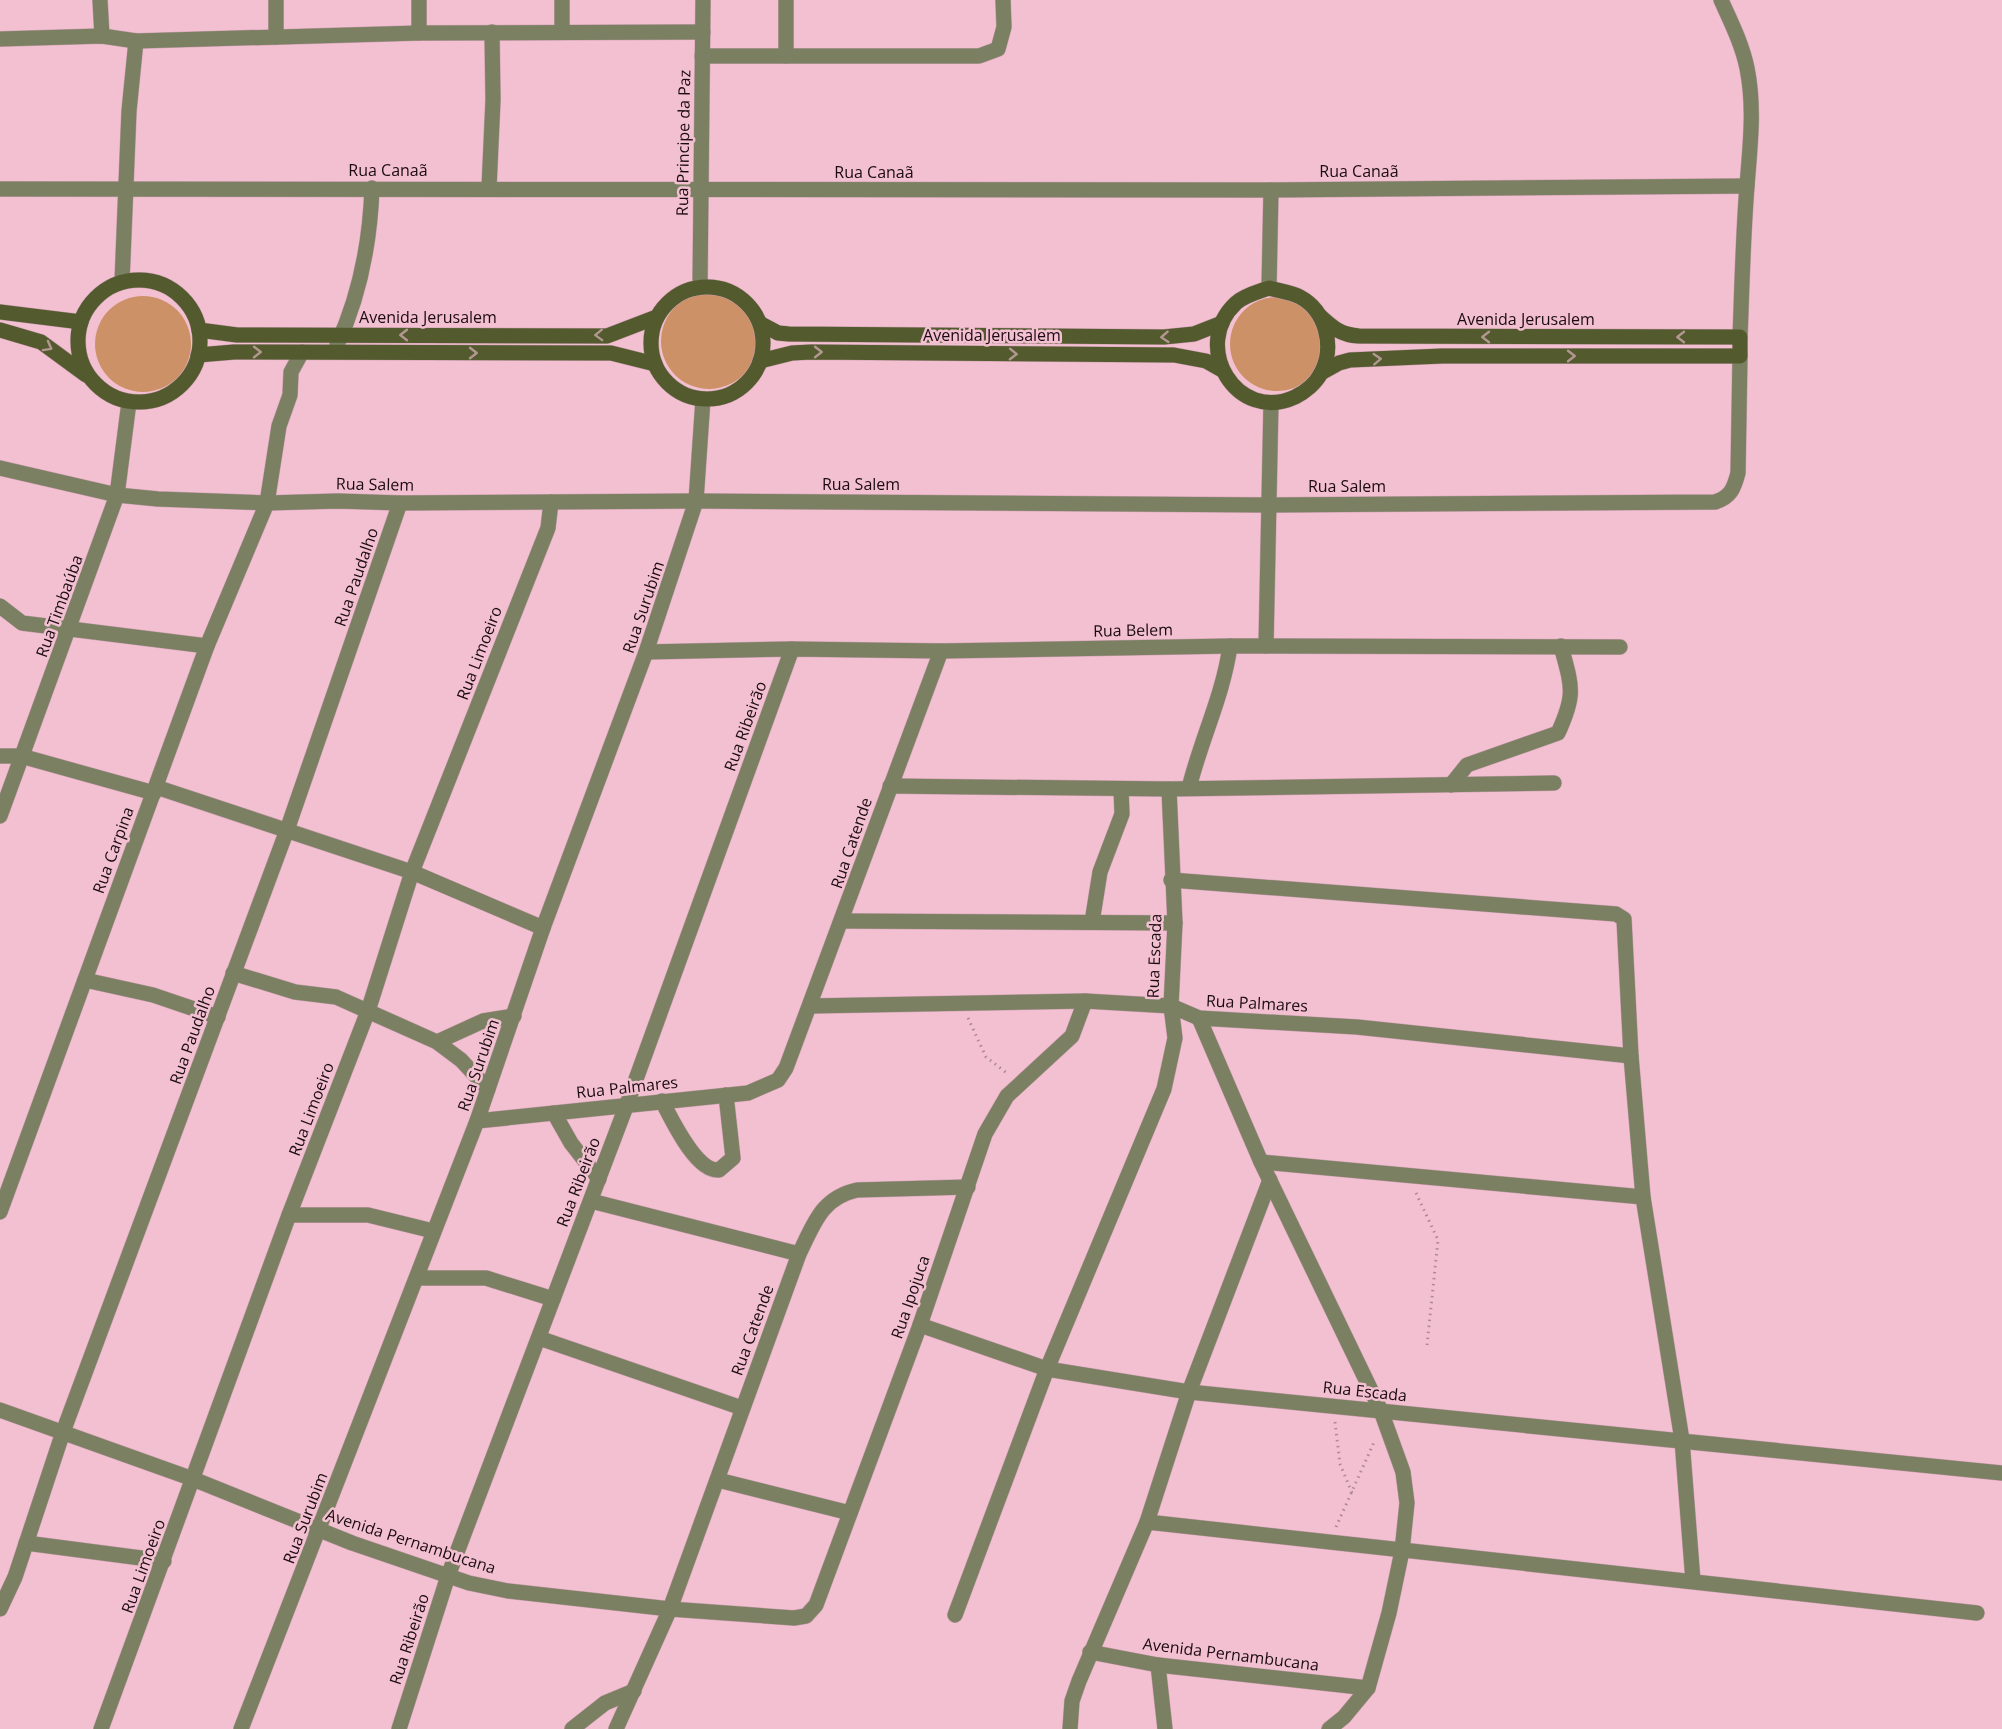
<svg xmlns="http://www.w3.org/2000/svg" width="2002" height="1729" font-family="'Open Sans',sans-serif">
<rect width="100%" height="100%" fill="#f2c0d1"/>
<g fill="#cd9167">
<circle cx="709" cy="341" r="48"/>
<circle cx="143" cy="344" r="48"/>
<circle cx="1277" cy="344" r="47"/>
</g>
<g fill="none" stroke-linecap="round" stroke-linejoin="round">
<g stroke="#cb9faf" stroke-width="16">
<g id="street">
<path d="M100 0 102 36"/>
<path d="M419 0V33"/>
<path d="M562 0V31"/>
<path d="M1721 0C1731 22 1742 44 1747 68 1755 108 1750 146 1747 186 1743 236 1742 287 1740 337"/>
<path d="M276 37V0"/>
<path d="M0 39 102 36 136 41 419 33 703 32"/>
<path d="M702 56H979L998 49 1004 27 1003 0"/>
<path d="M786 56V0"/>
<path d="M489 188 493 100 492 32"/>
<path d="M0 189 1271 190 1747 186"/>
<path d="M122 282 129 111 136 41"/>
<path d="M700 286 703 0"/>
<path d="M1269 288 1271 190"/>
<path d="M337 345C360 295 370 244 372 188"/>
<path d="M0 468 117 495 158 499 267 503 338 501 400 503 696 501 1267 505 1715 502C1731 497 1734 488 1738 473L1740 356"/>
<path d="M0 606 22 623 207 646"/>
<path d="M1266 646 1271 403"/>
<path d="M646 652 792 649 941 651 1230 646 1620 647"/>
<path d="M0 756H21L154 793"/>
<path d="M1451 785 1467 765 1558 733C1576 694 1572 687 1561 646"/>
<path d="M890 786 1169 789 1554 783"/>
<path d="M156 787 412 872 543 928"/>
<path d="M1189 788C1201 739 1223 696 1230 646"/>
<path d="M0 816 117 495 129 402"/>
<path d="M1171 880 1616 914 1624 919 1631 1056 1643 1197 1682 1440 1693 1581"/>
<path d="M842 921 1175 923"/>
<path d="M1092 922 1100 872 1122 814 1121 789"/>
<path d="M233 973 295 992 336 997 437 1042 461 1060 488 1089"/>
<path d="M85 980 153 995 218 1017"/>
<path d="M810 1006 1085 1001 1171 1006 1199 1018 1357 1027 1631 1056"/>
<path d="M1199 1018 1261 1162 1381 1411 1403 1472 1407 1503 1402 1551 1389 1613 1368 1688 1344 1717 1329 1729"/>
<path d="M437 1042 483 1021 514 1016"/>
<path d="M662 1101C672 1120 696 1172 719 1170L733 1158 726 1095"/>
<path d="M554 1113 571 1143 599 1179"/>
<path d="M477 1121 748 1093 778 1080 786 1068 941 651"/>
<path d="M1261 1162 1643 1197"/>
<path d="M591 1201 799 1254"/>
<path d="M0 1212 207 646 267 503 279 426 290 395 291 372 302 352"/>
<path d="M289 1215H368L433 1231"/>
<path d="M417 1278H486L553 1299"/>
<path d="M920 1325 1047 1369 1189 1392 2002 1473"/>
<path d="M539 1338 742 1408"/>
<path d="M0 1410 193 1479 352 1543 469 1583 508 1591 670 1609 794 1618 806 1616 816 1605 920 1325 985 1134 1007 1096 1072 1036 1085 1001"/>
<path d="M718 1480 850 1513"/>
<path d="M1147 1522 1977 1613"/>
<path d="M26 1543 164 1561"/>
<path d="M0 1609 15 1577 63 1432 287 830 400 503"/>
<path d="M955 1615 1047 1369 1164 1089 1175 1038 1171 1006 1175 923 1169 789"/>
<path d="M1090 1652 1158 1665 1368 1688"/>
<path d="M1158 1665 1165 1729"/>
<path d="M101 1729 289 1215 368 1011 412 872 548 528 551 502"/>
<path d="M241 1729 477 1121 543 928 646 652 696 501 703 399"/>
<path d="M399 1729 448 1576 627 1104 792 649"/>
<path d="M572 1729 605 1703 634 1691"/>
<path d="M616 1729 670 1609 799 1254C814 1224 821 1198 857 1190L968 1187"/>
<path d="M1070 1729 1072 1701 1079 1681 1147 1522 1189 1392 1270 1180"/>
</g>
</g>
<g stroke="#cb9faf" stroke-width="16">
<g id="secondary">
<circle cx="139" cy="341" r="61"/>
<circle cx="707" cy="343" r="56"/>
<path d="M1269 288C1279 291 1291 292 1300 297 1326 311 1335 347 1321 373 1316 383 1305 392 1295 397 1237 424 1190 346 1236 303 1245 295 1258 292 1269 288Z"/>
<path d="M0 312 81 322"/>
<path d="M1320 316C1333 328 1341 335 1359 336L1740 337V356H1442L1350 360 1339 363 1321 373"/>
<path d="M761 324 778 333 789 334 1164 337 1194 334 1222 323"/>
<path d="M0 330 41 342 86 375"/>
<path d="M199 330 237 335 607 336 654 318"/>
<path d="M198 355 234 352 611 353 655 364"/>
<path d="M760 361 792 353 811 352 1174 355 1206 361 1222 370"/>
</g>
</g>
<g stroke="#b08896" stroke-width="3" stroke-dasharray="1.5 4.5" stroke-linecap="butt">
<path d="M968 1018 986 1057 1008 1074"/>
<path d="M1416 1193 1438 1240 1427 1345"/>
<path d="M1335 1422 1340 1464 1352 1493"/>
<path d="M1336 1527 1375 1440"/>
</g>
<use href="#street" stroke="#7b8063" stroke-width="15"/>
<use href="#secondary" stroke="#535a2e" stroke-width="15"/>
</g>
<defs><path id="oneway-chevron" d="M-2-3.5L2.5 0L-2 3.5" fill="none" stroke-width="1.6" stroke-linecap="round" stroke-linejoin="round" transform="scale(1.5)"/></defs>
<g stroke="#b29790">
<use href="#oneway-chevron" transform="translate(404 335) rotate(-180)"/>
<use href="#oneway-chevron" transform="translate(599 335) rotate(178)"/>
<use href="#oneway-chevron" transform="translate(1165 337) rotate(176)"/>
<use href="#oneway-chevron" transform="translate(1486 337) rotate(-180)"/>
<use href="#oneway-chevron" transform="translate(1681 337) rotate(-180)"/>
<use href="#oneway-chevron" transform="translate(48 347) rotate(29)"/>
<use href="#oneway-chevron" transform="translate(257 352)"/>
<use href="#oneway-chevron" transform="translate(818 352)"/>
<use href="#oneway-chevron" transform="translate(473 353)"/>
<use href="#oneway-chevron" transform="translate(1013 354) rotate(1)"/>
<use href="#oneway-chevron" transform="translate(1571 356)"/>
<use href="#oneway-chevron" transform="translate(1377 359) rotate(-3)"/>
</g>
<g text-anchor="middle" stroke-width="5" stroke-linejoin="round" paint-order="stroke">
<g font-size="16" fill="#1c0b12" stroke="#f2c0d1">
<text transform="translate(683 143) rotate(-89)" y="6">Rua Principe da Paz</text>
<text x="388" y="176">Rua Canaã</text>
<text x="1359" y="177">Rua Canaã</text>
<text x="874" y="178">Rua Canaã</text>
<text x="428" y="323">Avenida Jerusalem</text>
<text x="1526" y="325">Avenida Jerusalem</text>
<text x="992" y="341">Avenida Jerusalem</text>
<text transform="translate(375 484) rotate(1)" y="6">Rua Salem</text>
<text x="861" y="490">Rua Salem</text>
<text x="1347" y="492">Rua Salem</text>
<text transform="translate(356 577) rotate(-71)" y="6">Rua Paudalho</text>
<text transform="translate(59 606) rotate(-70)" y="6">Rua Timbaúba</text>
<text transform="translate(643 607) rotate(-71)" y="6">Rua Surubim</text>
<text transform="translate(1133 630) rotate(-1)" y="6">Rua Belem</text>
<text transform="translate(479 653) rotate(-69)" y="6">Rua Limoeiro</text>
<text transform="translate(745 726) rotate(-70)" y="6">Rua Ribeirão</text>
<text transform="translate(851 843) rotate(-71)" y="6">Rua Catende</text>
<text transform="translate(113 850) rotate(-70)" y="6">Rua Carpina</text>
<text transform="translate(1154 956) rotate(-88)" y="6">Rua Escada</text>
<text transform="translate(1257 1003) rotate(3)" y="6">Rua Palmares</text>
<text transform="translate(192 1035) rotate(-70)" y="6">Rua Paudalho</text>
<text transform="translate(478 1065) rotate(-71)" y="6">Rua Surubim</text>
<text transform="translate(627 1087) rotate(-6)" y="6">Rua Palmares</text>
<text transform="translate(311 1109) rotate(-69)" y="6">Rua Limoeiro</text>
<text transform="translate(578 1182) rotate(-69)" y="6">Rua Ribeirão</text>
<text transform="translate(910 1297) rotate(-71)" y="6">Rua Ipojuca</text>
<text transform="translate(752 1330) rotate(-70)" y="6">Rua Catende</text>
<text transform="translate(1365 1391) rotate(6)" y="6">Rua Escada</text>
<text transform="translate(305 1518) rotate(-69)" y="6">Rua Surubim</text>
<text transform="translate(411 1541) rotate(18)" y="6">Avenida Pernambucana</text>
<text transform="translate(143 1566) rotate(-70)" y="6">Rua Limoeiro</text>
<text transform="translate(409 1639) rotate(-72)" y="6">Rua Ribeirão</text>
<text transform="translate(1231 1654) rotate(7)" y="6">Avenida Pernambucana</text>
</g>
</g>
</svg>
